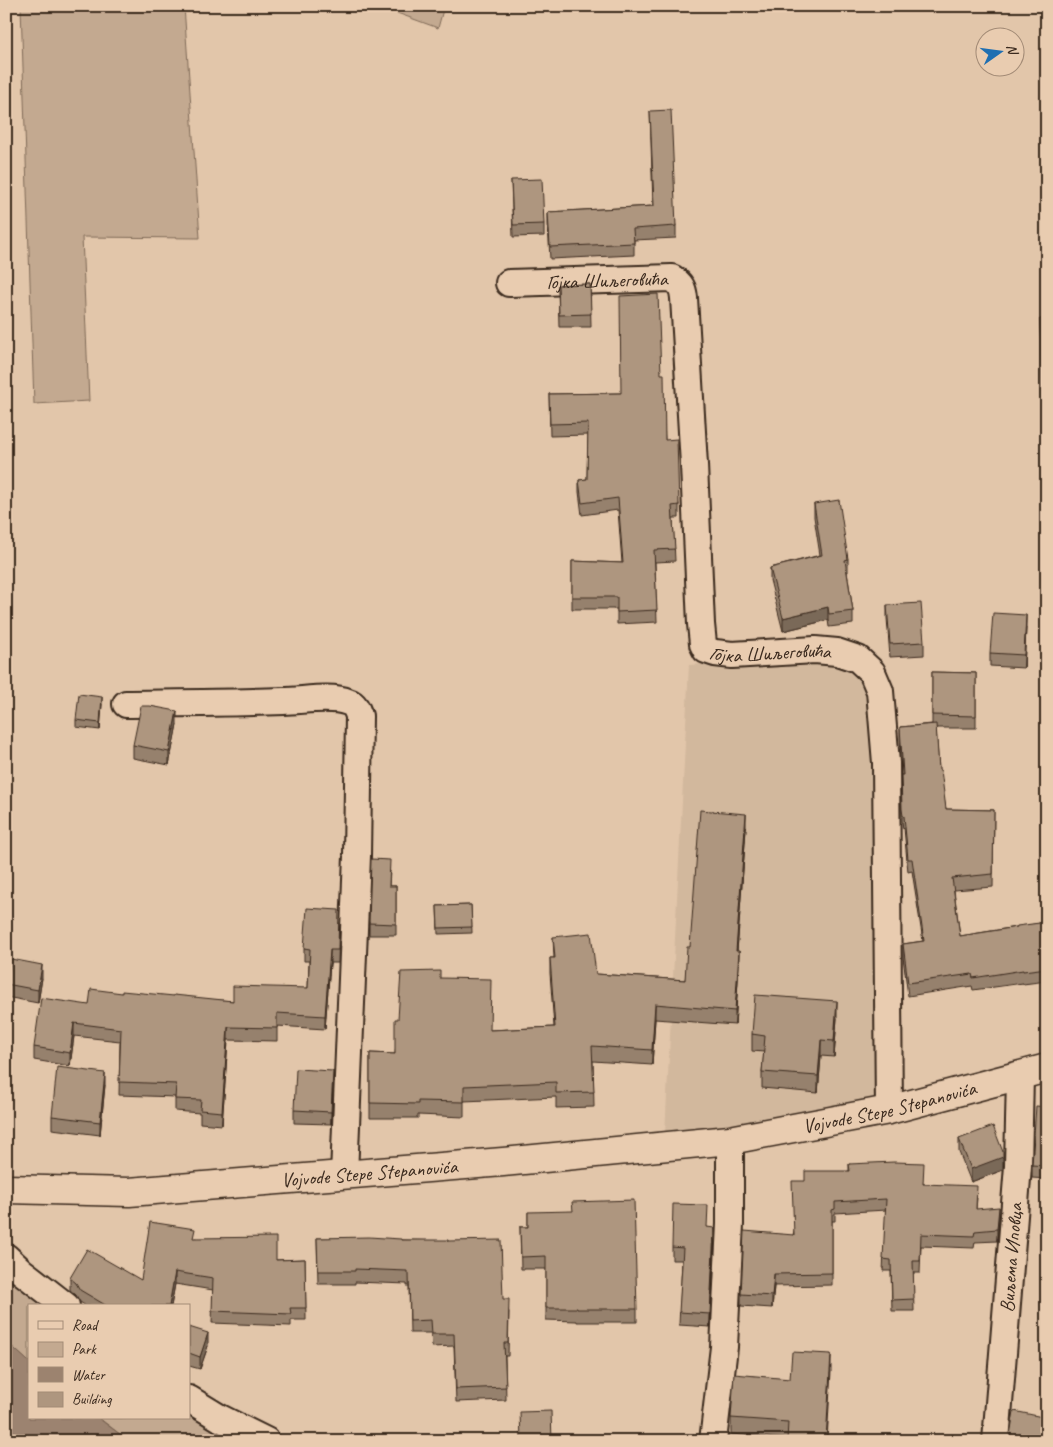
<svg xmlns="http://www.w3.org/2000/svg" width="1053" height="1447" font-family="Caveat,sans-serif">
<rect width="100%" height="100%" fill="#e2c6aa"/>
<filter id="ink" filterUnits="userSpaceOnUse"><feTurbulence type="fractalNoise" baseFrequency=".02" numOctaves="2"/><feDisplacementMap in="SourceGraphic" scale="10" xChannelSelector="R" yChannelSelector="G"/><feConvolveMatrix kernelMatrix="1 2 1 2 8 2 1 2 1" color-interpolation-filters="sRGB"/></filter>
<g filter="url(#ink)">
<path fill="#d2b89d" d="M830 655 862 671 874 698 876 1099 806 1113 665 1134 689 665Z"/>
<g fill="#c3a990" stroke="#7f6a57">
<path d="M21 6H184L200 238 82 237 89 401 34 404Z"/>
<path d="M378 6H444L438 28Z"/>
<path d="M6 1258 59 1306H29V1362L6 1341Z"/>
<path d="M189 1399 256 1441H129L99 1418H189Z"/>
</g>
<path fill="#9c836f" stroke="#755f4f" d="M6 1341 29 1362V1418H98L129 1441H6Z"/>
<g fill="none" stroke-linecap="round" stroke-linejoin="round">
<g stroke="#3b2a1e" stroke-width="30">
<g id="minor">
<path id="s1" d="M509 283 672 278C681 284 683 288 684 298L694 465 701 624 703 644 706 650 715 653 732 655 815 650 837 652 858 659 872 672 880 691 886 763 889 1110"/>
<path d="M126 704C179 703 231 703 284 701 302 701 331 695 348 702 355 704 357 710 359 716L357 856 344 1175"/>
<path d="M6 1257 21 1271 66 1306"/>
<path d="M189 1399 220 1418 266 1441"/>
<path d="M713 1441 724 1347 730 1224V1140"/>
<path id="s2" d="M996 1441 1018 1166 1020 1076"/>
</g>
</g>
<g stroke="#3b2a1e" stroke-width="31">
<g id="major">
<path id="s3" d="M6 1189 129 1192 503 1162 730 1140 889 1110 1047 1068"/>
</g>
</g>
<use href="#minor" stroke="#e9ccb0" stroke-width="26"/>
<use href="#major" stroke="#e9ccb0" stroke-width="28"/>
</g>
<g fill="#96816d" stroke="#3b2a1e">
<path d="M650 111 676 226V238L634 240V255L550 259 548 224V212L653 206Z"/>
<path d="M511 180 544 224V236L513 237Z"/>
<path d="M590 284 591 327H559L558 285Z"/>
<path d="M1040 319H1047V444H1043Z"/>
<path d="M661 374 665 440 679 505V518H673L675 561 655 562 657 622 617 624V609H572V561L622 563 618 510 582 515 579 492V480L587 479 588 435 550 436 549 394 621 393Z"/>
<path d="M814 504 848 559V572H847L853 611V624L829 627 828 620 783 631 770 580V568L820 555 814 517Z"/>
<path d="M887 605 924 642V655L890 657 887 618Z"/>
<path d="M1026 628 1024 668 990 666V653Z"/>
<path d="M932 672 976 673V728H936L939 770 946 809 994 810 993 887 954 890 960 936 1047 922V981L1023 984V983L973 990 972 986 908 996 903 957V944L923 941 912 871 908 872 904 828 903 829 902 821 901 775H902L900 739V727L932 724Z"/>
<path d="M102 704 100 730 76 727V720Z"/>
<path d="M177 724 169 765 133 758V745Z"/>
<path d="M746 829 737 951 739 966 735 1025 655 1019 652 1065 593 1061 594 1107 556 1108V1097L464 1101V1117L418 1115V1118H370V1053L395 1054 398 1019 440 978 490 1030 554 1027 550 973V958H554L553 937 596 974 685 980 690 947Z"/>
<path d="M390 871 389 886H396V935H369V923Z"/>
<path d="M471 905 472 933 438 934 437 906Z"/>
<path d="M339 923 338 963H330L325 1029 277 1026V1041L228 1040 222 1125 200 1123V1113L175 1111V1097L119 1095 120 1041 74 1036 70 1066 34 1060V1047L89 1005 122 993 233 1001 308 988 309 961H304V948Z"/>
<path d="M42 978 38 1003 6 997V984Z"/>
<path d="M837 1018 834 1057 821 1056 818 1093 762 1088V1072L764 1052 752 1051V1034Z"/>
<path d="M333 1084 331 1124 294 1123V1110Z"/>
<path d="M105 1085 100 1135 52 1129V1116Z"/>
<path d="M1047 1107V1179L1032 1178V1165Z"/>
<path d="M959 1139 1003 1165V1170L971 1182 959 1152Z"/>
<path d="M849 1164 977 1198 976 1209 999 1219 997 1241 975 1242 974 1248 921 1246 920 1273H913L914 1311H892L891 1271H883L886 1210 835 1213V1221H832V1285L774 1286 772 1308 741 1306V1294L793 1235 805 1181 849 1171Z"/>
<path d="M528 1212 637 1309V1322H577V1321L546 1320V1269H521L520 1227H528Z"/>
<path d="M708 1227 714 1241 710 1327 679 1325 682 1260H672V1247Z"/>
<path d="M195 1238 276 1260 305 1259 306 1320H291V1326L212 1323 213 1290 175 1284 171 1306H86L80 1302 76 1295 70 1290V1278L141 1280Z"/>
<path d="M317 1238 448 1241 503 1299 509 1312 508 1356H505L506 1400 456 1402 454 1346 432 1347 431 1333H410L409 1286H407V1284L355 1282V1284H318Z"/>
<path d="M189 1327 208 1346 200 1369 189 1366Z"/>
<path d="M831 1371 787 1439 731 1434V1418Z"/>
</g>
<g fill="#7a6959" stroke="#3b2a1e">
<path d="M828 607V620L783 631V618Z"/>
<path d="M1026 615V628L1024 668V655Z"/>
<path d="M102 697V704L100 730V723Z"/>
<path d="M177 711V724L169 765V752Z"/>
<path d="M746 814V829L736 965V951Z"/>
<path d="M330 950V963L325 1029V1016Z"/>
<path d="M739 951V966L735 1025V1011Z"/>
<path d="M42 965V978L38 1003V990Z"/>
<path d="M837 1001V1018L834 1057V1041Z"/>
<path d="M655 1004V1019L652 1065V1050Z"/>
<path d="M74 1023V1036L70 1066V1053Z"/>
<path d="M228 1027V1040L222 1125V1112Z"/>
<path d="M821 1040V1056L818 1093V1076Z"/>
<path d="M333 1071V1084L331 1124V1112Z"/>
<path d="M105 1073V1085L100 1135V1122Z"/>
<path d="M1003 1152V1170L971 1182V1169Z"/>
<path d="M999 1207V1219L997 1241V1229Z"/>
<path d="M714 1228V1241L710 1327V1314Z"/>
<path d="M175 1272V1284L171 1306H169Z"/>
<path d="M774 1274V1286L772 1308V1296Z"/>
<path d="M208 1333V1346L200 1369V1357Z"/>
<path d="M831 1354V1371L827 1441H826Z"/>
</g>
<g fill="#ae967f" stroke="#3b2a1e">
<path d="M671 110 676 226 633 229 634 243 550 247 548 212 654 206 650 111Z"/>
<path d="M542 179 544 224 513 225 511 180Z"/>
<path d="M590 284 591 314 559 315 558 285Z"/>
<path d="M658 294 661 374H664L665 440 677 439 679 505 672 506 675 549 654 550 657 610 617 612V597H572V561L623 563 618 498 582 503 579 480 587 479 588 423 550 424 549 394 621 393 620 296Z"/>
<path d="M1040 319H1047V429H1043Z"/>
<path d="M839 500 848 559 845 560 853 611 829 614 828 607 783 618 770 568 822 555 814 504Z"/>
<path d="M921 603 924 642 890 644 887 605Z"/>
<path d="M993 613 1026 615 1024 655 990 653Z"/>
<path d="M932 672 976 673V716L932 715Z"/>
<path d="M79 694 102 697 100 723 76 720Z"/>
<path d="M141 706H150L177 711 169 752 133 745Z"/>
<path d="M936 724 939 770H941L946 809 994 810 993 874 952 878 960 936 1017 927V926L1047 922V968L1023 971V970L973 978 972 974 908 983 903 944 924 941 912 859H908L904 816H903L902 809 901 775H903L900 727Z"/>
<path d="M700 810 746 814 736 951H739L735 1011 655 1004 652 1050 592 1046 594 1092 556 1093V1082L464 1086V1102L418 1101V1104L370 1103V1053L395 1054V1019H398L401 972 440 971V978L491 979 490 1030 555 1027 550 958H555L553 937 591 933 596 974 685 980 687 947H690Z"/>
<path d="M371 859 390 860 389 886H396V924L369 923Z"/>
<path d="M471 905 472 927 438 928 437 906Z"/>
<path d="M307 908 339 910 338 950H330L325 1016 277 1013V1028L228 1027 222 1112 200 1110 201 1100 175 1099 176 1084 119 1082 121 1029 74 1023 70 1053 34 1047 41 998 89 1005 91 989 122 993V991L174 996V995L233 1001V986L308 988 310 949 304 948Z"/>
<path d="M11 959 42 965 38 990 6 984Z"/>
<path d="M755 995 837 1001 834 1041 821 1040 818 1076 762 1072 765 1036 752 1034Z"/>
<path d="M57 1067 105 1073 100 1122 52 1116Z"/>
<path d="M296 1069 333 1071 331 1112 294 1110Z"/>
<path d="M1036 1106 1047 1107V1166L1032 1165Z"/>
<path d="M993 1126 1003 1152V1157L971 1169 959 1139Z"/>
<path d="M894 1162 924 1163 923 1184 977 1186 976 1209 999 1207 997 1229 975 1231 974 1236 921 1234 920 1261H913L914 1299 892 1300 891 1260 883 1259 886 1199 835 1202V1209L832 1210V1273L774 1274 772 1296 741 1294 744 1231 794 1235 792 1181H805V1171H850L849 1164Z"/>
<path d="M634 1200 637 1309H577V1308H546V1256L521 1257 520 1227H528V1212L573 1211 572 1202Z"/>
<path d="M673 1204 708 1205 707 1227 714 1228 710 1314 679 1312 683 1248 672 1247Z"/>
<path d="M150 1222 195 1229 193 1238 276 1237V1260L305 1259 306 1308H290L291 1314 212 1311 213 1278 175 1272 169 1306H107L80 1290 76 1283 70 1278 87 1249 141 1280Z"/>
<path d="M369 1237 401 1239V1240H448V1241L501 1240 503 1299H509L508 1343H504L506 1387 456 1389 454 1334H432L431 1320 410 1321 409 1273H407V1271L355 1269V1271H318L317 1238Z"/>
<path d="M189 1327 208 1333 200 1357 189 1353Z"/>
<path d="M792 1352 831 1354 826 1441H787L788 1422 731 1418 734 1374 790 1379Z"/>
<path d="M551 1411 552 1441H521L520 1412Z"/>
<path d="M1014 1411 1047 1418V1441H1009Z"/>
</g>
</g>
<g text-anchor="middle" stroke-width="4.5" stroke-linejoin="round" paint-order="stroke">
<g font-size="20" fill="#3b2a1e" stroke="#e9ccb0">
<text dy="7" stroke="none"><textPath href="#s1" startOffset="98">Гојка Шиљеговића</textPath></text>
<text dy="7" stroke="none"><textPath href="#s1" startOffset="606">Гојка Шиљеговића</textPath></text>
<text dy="7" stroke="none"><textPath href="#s3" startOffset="889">Vojvode Stepe Stepanovića</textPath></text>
<text dy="7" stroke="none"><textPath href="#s3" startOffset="364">Vojvode Stepe Stepanovića</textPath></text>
<text dy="7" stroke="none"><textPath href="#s2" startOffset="184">Виљема Иповца</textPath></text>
</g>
</g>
<rect width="1053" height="1447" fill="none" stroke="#e9ccb0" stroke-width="25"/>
<rect x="12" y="12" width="1028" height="1422" fill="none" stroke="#3b2a1e" stroke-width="2" filter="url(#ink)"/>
<rect x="28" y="1304" width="162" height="115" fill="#e9ccb0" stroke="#a38b76"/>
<rect x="38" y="1321" width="25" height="8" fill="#e9ccb0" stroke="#a38b76"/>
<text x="72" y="1330" font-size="15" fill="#3b2a1e">Road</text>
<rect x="38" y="1342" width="25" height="15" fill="#c3a990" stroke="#a38b76"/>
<text x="72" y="1354" font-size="15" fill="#3b2a1e">Park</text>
<rect x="38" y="1367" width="25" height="15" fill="#9c836f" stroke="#a38b76"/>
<text x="72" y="1380" font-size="15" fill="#3b2a1e">Water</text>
<rect x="38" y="1392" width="25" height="15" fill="#ae967f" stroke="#a38b76"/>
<text x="72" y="1404" font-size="15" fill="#3b2a1e">Building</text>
<g transform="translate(1000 52) rotate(76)"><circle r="24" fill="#e9ccb0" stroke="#a38b76"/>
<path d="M0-4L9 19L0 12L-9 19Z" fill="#1f6fb2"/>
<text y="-8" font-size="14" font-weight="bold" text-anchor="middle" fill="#3b2a1e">N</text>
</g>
</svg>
